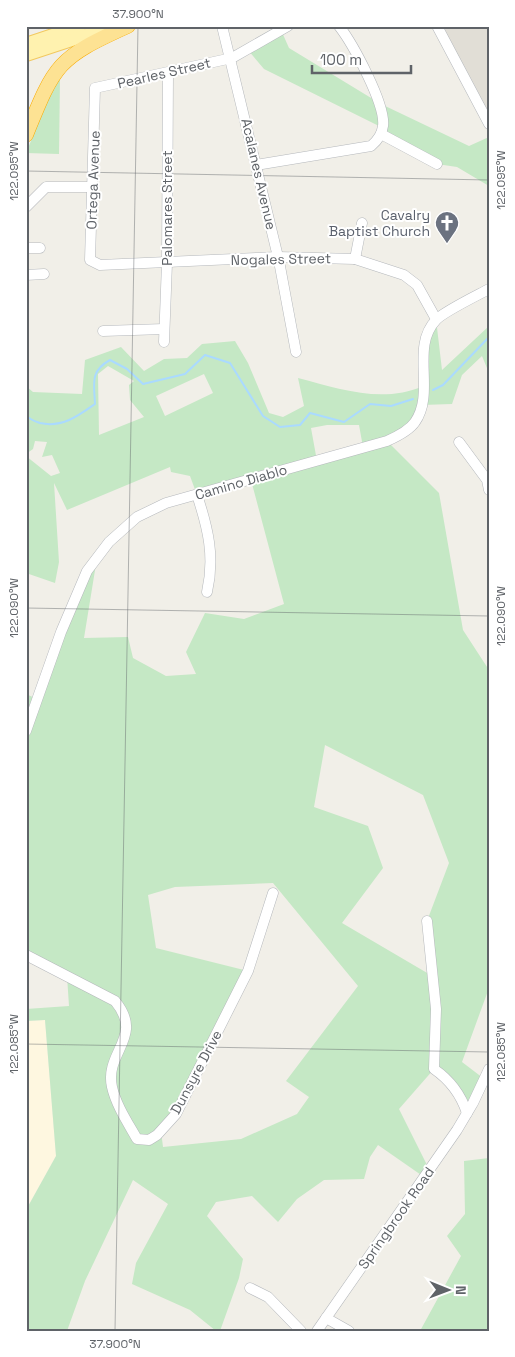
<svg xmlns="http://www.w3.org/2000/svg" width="515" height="1357" font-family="'Space Grotesk',sans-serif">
<rect width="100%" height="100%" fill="#f1efe8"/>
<path fill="#fef7e0" d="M45 1020 56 1156 26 1210V1021Z"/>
<path fill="#e1ded6" d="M437 26H489V124Z"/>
<g fill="#c5e8c5" fill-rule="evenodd">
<path d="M281 30 289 48 381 104 469 146 489 137V186L457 167 437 164 381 134 383 128 264 69 248 50Z"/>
<path d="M60 77 59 154 26 153 49 97Z"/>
<path d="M436 319 442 370 489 326V373L482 356 462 375 452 404 422 405 415 423 387 441 439 493 463 630 489 670V988L462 1062 483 1078 465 1105 434 1069 399 1109 429 1169 424 1177 378 1145 370 1157 364 1179 324 1180 297 1199 278 1222 252 1196 216 1202 207 1216 243 1259 239 1278 220 1331H216L190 1310 132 1284 136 1263 168 1204 133 1180 85 1281 67 1331H26V1210L56 1156 45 1020 26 1021V1009L69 1006 67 976 26 955V694L37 699 97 558 84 638 128 637 133 658 166 676 196 674 186 652 205 613 244 619 284 604 251 480 197 495 190 476 171 472 170 467 67 510 54 483 59 562 55 583 26 573V456L51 476 60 473 52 455 42 457 47 442 35 441 33 449 26 454V386L33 392 82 394 85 360 121 347 144 371 164 359 187 358 202 344 235 341 248 363 269 413 283 417 304 406 298 378C341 389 381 404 424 386L425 339ZM108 366 134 381 129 385 130 400 144 417 99 435 98 374ZM204 374 213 393 165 416 156 396ZM327 425H359L363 447 317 461 311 428ZM325 745 423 795 449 863 427 921 434 977 342 923 383 868 368 826 314 807ZM273 883 358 986 286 1081 309 1097 297 1114 241 1139 163 1147 161 1131 176 1114 248 971 156 948 148 895 175 887Z"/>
<path d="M489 1158V1331H420L461 1256 447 1236 465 1214 464 1161Z"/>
</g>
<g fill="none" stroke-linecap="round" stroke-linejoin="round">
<g stroke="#aadaff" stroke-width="2">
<path d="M433 390 443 385 489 337"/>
<path d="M26 415C30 420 34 421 40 423 62 428 78 416 95 404 94 383 90 371 110 360L127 369 143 384 185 374 205 355 230 363 263 416 280 427 300 425 310 413 344 422 370 404 391 406 413 399"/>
</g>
<g stroke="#b5b8bc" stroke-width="11">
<g id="minor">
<path d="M222 26 279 261 296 352"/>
<path d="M288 26 232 58 95 88 90 260 100 265 278 257 355 259 404 275 417 285 436 319"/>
<path d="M437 26 489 124"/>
<path d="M381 134 437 164"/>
<path d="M256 165 371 146C377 141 382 134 383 126 386 105 353 44 339 26"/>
<path d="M26 207 46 187H93"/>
<path d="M26 248H40"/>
<path d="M355 259 362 223"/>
<path d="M26 275 44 274"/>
<path d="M103 331 164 329"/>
<path d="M164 342 167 263 168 73"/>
<path d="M459 442 487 480 489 490"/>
<path d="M197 495C208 528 215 557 207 592"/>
<path d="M26 731 61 632 87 571 109 542 137 517 166 503 387 441C396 437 409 431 415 422 436 392 410 347 436 320 443 312 478 295 489 289"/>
<path d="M427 921 436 1009 434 1069C450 1080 461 1095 467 1113"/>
<path d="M26 955 115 1001C145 1037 104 1052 112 1087 116 1105 128 1123 137 1139L149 1140 157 1135 176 1114 248 971 273 893"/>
<path d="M250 1288 268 1297 301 1331"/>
<path d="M326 1318 349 1331"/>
<path d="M317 1331 457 1130 473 1103 489 1069"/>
</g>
</g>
<g stroke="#f2c960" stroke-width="14">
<g id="major">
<path d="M26 44 80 26"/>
<path d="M26 55 114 26"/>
</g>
</g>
<g stroke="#f9ab00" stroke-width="15">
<path id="highway" d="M26 135C55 64 57 58 128 26"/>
</g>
<use href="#minor" stroke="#fff" stroke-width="10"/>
<use href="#major" stroke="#fff2af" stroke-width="12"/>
<use href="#highway" stroke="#fde293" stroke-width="14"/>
</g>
<path fill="none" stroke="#5f6368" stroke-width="1" stroke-opacity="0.45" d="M26 171 489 180M26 608 489 616M26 1044 489 1052M115 1331 138 26"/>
<defs>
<g id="church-pin" transform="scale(1.25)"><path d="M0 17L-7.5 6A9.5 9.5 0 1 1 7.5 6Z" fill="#6b7280" stroke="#fff"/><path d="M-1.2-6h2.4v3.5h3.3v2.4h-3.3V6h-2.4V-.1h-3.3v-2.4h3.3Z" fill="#fff"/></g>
</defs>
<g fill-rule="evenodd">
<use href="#church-pin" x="447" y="223"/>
</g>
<g text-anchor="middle" stroke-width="4" stroke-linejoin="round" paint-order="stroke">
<g font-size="14" fill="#5f6368" stroke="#fff">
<text transform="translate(164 73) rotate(-13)" y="5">Pearles Street</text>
<text transform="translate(259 174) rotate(77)" y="5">Acalanes Avenue</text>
<text transform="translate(93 180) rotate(-88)" y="5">Ortega Avenue</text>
<text transform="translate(167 208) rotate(-90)" y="5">Palomares Street</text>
<text transform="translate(281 259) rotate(-1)" y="5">Nogales Street</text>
<text transform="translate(241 482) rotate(-16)" y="5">Camino Diablo</text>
<text transform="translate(196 1072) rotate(-62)" y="5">Dunsyre Drive</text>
<text transform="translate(396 1218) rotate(-55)" y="5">Springbrook Road</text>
</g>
<g font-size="14" fill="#5b616d" stroke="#fff" text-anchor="end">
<text x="430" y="220">Cavalry<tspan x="430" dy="16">Baptist Church</tspan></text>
</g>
</g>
<rect width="515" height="1357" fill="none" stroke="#ffffff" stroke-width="55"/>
<g transform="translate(448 1290) rotate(91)" stroke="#ffffff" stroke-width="4" paint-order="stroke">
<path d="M0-4L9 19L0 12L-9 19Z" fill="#5f6368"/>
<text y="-8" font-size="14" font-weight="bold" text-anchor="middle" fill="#5f6368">N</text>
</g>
<path d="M312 65v8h99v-8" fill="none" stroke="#5f6368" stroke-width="2.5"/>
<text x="320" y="65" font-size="15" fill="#5f6368" stroke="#ffffff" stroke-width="4" paint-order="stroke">100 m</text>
<rect x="28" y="28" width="460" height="1302" fill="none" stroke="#5f6368" stroke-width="2"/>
<g font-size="12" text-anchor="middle" fill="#5f6368">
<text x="138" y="18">37.900°N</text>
<text transform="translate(14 171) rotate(-90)" y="4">122.095°W</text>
<text transform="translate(501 180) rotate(-90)" y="4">122.095°W</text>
<text transform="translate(14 608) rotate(-90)" y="4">122.090°W</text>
<text transform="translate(501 616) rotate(-90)" y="4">122.090°W</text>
<text transform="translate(14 1044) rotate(-90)" y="4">122.085°W</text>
<text transform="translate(501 1052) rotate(-90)" y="4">122.085°W</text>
<text x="115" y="1348">37.900°N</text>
</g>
</svg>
